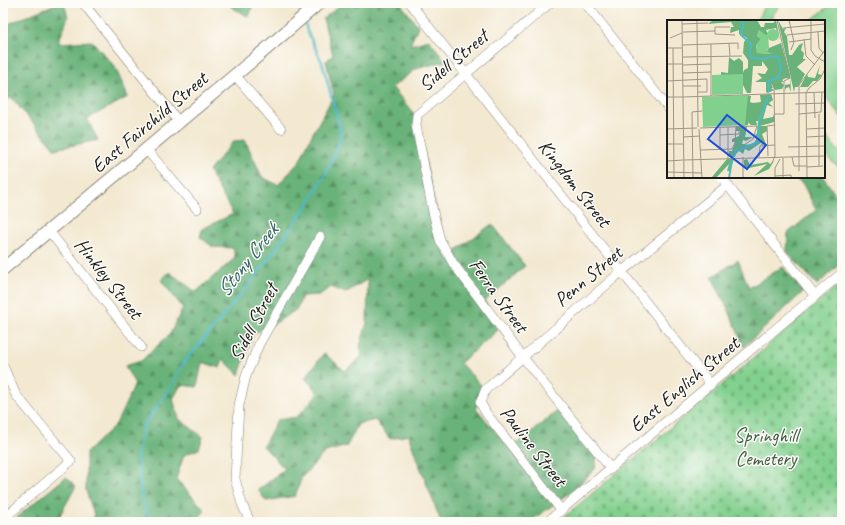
<svg xmlns="http://www.w3.org/2000/svg" width="845" height="525" font-family="Caveat,sans-serif">
<defs>
<pattern id="forest-firs" width="22" height="20" patternUnits="userSpaceOnUse"><rect width="22" height="20" fill="#69b279"/><path d="M5 1l3.5 6h-7zM16 11l3.5 6h-7z" fill="#569062"/></pattern>
<pattern id="cemetery-stones" width="16" height="16" patternUnits="userSpaceOnUse"><rect width="16" height="16" fill="#82d08e"/><path d="M2 7V4a2 2 0 0 1 4 0v3zM10 15v-3a2 2 0 0 1 4 0v3z" fill="#70b27a"/></pattern>
</defs>
<rect width="100%" height="100%" fill="#fdfcf7"/>
<filter id="ink" filterUnits="userSpaceOnUse"><feTurbulence type="fractalNoise" baseFrequency=".025" numOctaves="2"/><feDisplacementMap in="SourceGraphic" scale="8" xChannelSelector="R" yChannelSelector="G"/><feConvolveMatrix kernelMatrix="1 2 1 2 8 2 1 2 1" color-interpolation-filters="sRGB"/></filter>
<filter id="wash" filterUnits="userSpaceOnUse"><feTurbulence type="fractalNoise" baseFrequency=".012" numOctaves="4" result="noise"/><feDisplacementMap in="SourceGraphic" scale="16" xChannelSelector="R" yChannelSelector="G"/><feGaussianBlur stdDeviation="0.9" result="paint"/><feColorMatrix in="noise" values="0 0 0 0 0 0 0 0 0 0 0 0 0 0 0 0 0 1.4 0 .05"/><feComposite in="paint" operator="in"/></filter>
<g filter="url(#wash)">
<rect width="100%" height="100%" fill="#f3e8d0"/>
<g fill="url(#forest-firs)" stroke="#42674a">
<path d="M58 3H64L68 17 58 43 92 41 115 67 128 97 87 119 98 140 55 149 11 97 3 103V26Z"/>
<path d="M229 3H250L252 8 249 17 231 7Z"/>
<path d="M343 3H400L418 26 410 45 429 40 446 61 416 69 392 87 415 115 447 257 492 224 525 266 485 301 498 330 460 363 482 386 476 408 510 449 560 409 597 456 595 469 570 493 529 522H441L408 435 390 439 375 420 358 424 347 446 325 452 302 477 295 496 266 501 258 490 285 469 263 446 277 420 297 417 318 393 305 378 324 353 345 371 362 356 360 346 367 323 368 279 345 293 331 287 319 295 302 296 297 309 277 322 253 334 239 375 223 359 220 368 202 362 197 387 181 385 173 399 179 419 203 437 199 449 184 455 176 479 205 510 196 522H92L94 515 86 490V453L116 424 135 384 125 366 141 361 170 334 183 308 161 280 169 272 196 292 235 258 233 248 213 247 200 237 202 229 233 214 209 171 234 141 245 140 262 177 278 185 299 162 313 133 334 95 326 61 333 55 323 19Z"/>
<path d="M793 177H823L842 204V262L817 285 787 252 788 233 816 210 803 184Z"/>
<path d="M738 260 749 288 783 267 803 292 744 347 729 311 712 277Z"/>
<path d="M66 477 76 486 60 515 62 522H11Z"/>
</g>
<path fill="url(#cemetery-stones)" stroke="#4f7655" d="M842 282V522H558L716 390Z"/>
<g fill="#82d08e" stroke="#4f7655">
<path d="M766 3H781L769 21H756Z"/>
<path d="M833 3H837L842 10V118L824 95V21H810Z"/>
<path d="M824 133 842 155V169C824 158 824 152 824 133Z"/>
</g>
<g fill="none" stroke-linecap="round" stroke-linejoin="round">
<g stroke="#4dbac8" stroke-width="2.5">
<path d="M300 3 302 13"/>
<path d="M156 522 146 512 141 494 137 455 143 426 167 393 183 364 254 279 307 206 327 171 340 141V128L322 62 307 31 304 20"/>
</g>
</g>
</g>
<g filter="url(#ink)">
<g fill="none" stroke-linecap="round" stroke-linejoin="round">
<g stroke="#888276" stroke-width="10">
<g id="minor">
<path d="M83 3 179 122"/>
<path d="M410 3 711 385"/>
<path d="M550 3 417 115 416 125 433 212 440 240 453 263 522 356 611 469"/>
<path d="M585 3 668 108"/>
<path d="M235 75 281 129"/>
<path d="M146 149 197 209"/>
<path d="M721 177 815 296"/>
<path d="M49 231 141 347"/>
<path d="M3 366 16 395 71 461 3 519"/>
<path d="M561 510 486 413 480 402 486 389 621 272 728 185"/>
<path d="M250 522 242 504 235 479 239 405 246 376 259 344 320 237"/>
<path d="M547 522 842 273"/>
</g>
</g>
<g stroke="#888276" stroke-width="14">
<path id="tertiary" d="M3 269 265 50 319 3"/>
</g>
<use href="#minor" stroke="#fff" stroke-width="9"/>
<use href="#tertiary" stroke="#fff" stroke-width="12"/>
</g>
</g>
<g text-anchor="middle" stroke-width="3" stroke-linejoin="round" paint-order="stroke">
<g font-size="20" fill="#1c1c1c" stroke="#fdfcf7">
<text transform="translate(453 60) rotate(-40)" y="7">Sidell Street</text>
<text transform="translate(149 122) rotate(-40)" y="7">East Fairchild Street</text>
<text transform="translate(575 183) rotate(52)" y="7">Kingdom Street</text>
<text transform="translate(588 276) rotate(-40)" y="7">Penn Street</text>
<text transform="translate(109 278) rotate(52)" y="7">Hinkley Street</text>
<text transform="translate(499 295) rotate(54)" y="7">Ferra Street</text>
<text transform="translate(253 322) rotate(-63)" y="7">Sidell Street</text>
<text transform="translate(684 384) rotate(-40)" y="7">East English Street</text>
<text transform="translate(534 446) rotate(52)" y="7">Pauline Street</text>
</g>
<g font-size="20" fill="#405b44" stroke="#fdfcf7">
<text x="766" y="442">Springhill<tspan x="766" dy="23">Cemetery</tspan></text>
</g>
<g font-size="21" font-style="italic" fill="#326369" stroke="#fdfcf7">
<text transform="translate(247 260) rotate(-52)" y="7">Stony Creek</text>
</g>
</g>
<g transform="translate(667 20)">
<rect width="158" height="158" fill="#f3e8d0"/>
<path d="M92 10 101 14 102 28 100 30 104 34 90 33 89 24 94 19 90 16Z" fill="#82d08e"/>
<path d="M46 0H90L94 7H97L98 3H106L109 0 113 21 109 8 99 10 101 14 99 15 92 10 90 16 94 19 89 25 90 33 104 34 100 31 102 28 114 23 123 55 124 72 122 67 119 68 118 71V65L123 64V59L119 58 115 60 117 62H114L117 65 115 69 108 70 104 63 106 68H104L107 70 101 73 99 72V62H88L95 58 90 53 98 54 101 49 95 41V46H86L84 73H80L76 65V74L54 56V52L61 53 62 37 67 41 72 38 76 42V53L77 50 81 48V40L76 33 77 22 80 18 72 14V10L63 13 64 7H67L64 2 41 4ZM111 0 116 9 119 8 117 12 120 16 122 35H125L132 25 136 23 134 30 137 33 136 39H139L130 47 138 54 131 67H128L127 72ZM153 45 151 54 155 55 150 61H146L141 67H133L140 54 141 57 148 58ZM104 74 106 80 102 83 106 87 100 85 96 99 106 97 107 94V102L93 106H100V111L95 114 99 124 94 125 95 122 82 131 78 129 76 134 72 131 66 137H62V131H65L68 122H65V119L72 116 73 111H69V107H80L78 117H86L79 121 76 120 75 124 86 125 90 118 87 117 90 113 91 101H89L90 105H84L81 102 83 84 81 105 75 106 80 75 84 76 83 82 86 83 94 82 93 75ZM60 139H67L63 151H60L62 144 49 158 45 157ZM80 139 83 145 101 142 103 144 107 141 102 149 87 156 100 144 82 148 77 147V140Z" fill="#69b279"/>
<path d="M76 54V74L45 75V55ZM81 75 78 105 36 107 35 77Z" fill="#82d08e"/>
<path d="M100 15a6 6 0 1 1 12 0a6 6 0 1 1-12 0Z" fill="#82d08e"/>
<path fill="none" stroke="#4dbac8" stroke-width="2" d="M75 0 76 7 74 15 84 24 83 37 94 39 109 36 112 39 114 50 111 58 101 61 102 72M67 137 69 131 91 122 92 101 102 76M62 158 65 140"/>
<path fill="none" stroke="#9d9688" stroke-width="1" d="M15 0 17 158M30 0 31 107M110 0 123 58 117 61V73M122 0 127 22 124 30M144 0V30L148 36 158 42M15 4 41 3M63 7H48V14L68 15M116 8 158 4M16 12 48 11M151 12 152 28 156 33M120 15 158 11M3 18 15 13M137 19 139 36 148 45M122 22 144 19M62 23 63 36M44 24V76M16 25 71 23V29M0 28H15M6 28 7 158M16 37 75 36M0 44H16M16 45 44 44M16 53 44 52M0 61 40 59V72H31M16 66H34M147 73 148 98M0 77H16M16 77 158 72M128 84 158 83M108 94H117V73M132 94 154 92 155 72M152 94V146M53 107V130M61 107V138M33 108 90 106 86 119 74 127M0 109 30 108M32 109 35 158M140 109 158 108M53 115 72 114V106M16 117 33 116M140 117 158 116M0 124H16M121 127 158 126M33 130 65 129 68 123 69 106M101 136 100 106 108 105M76 137V158M92 137 93 126 108 125M125 137 127 146H140M17 140 158 136M0 141 16 140M105 143 108 136 107 64M140 147 156 146M132 151V65L158 30M0 152 35 153M108 156 124 155V158M26 158 25 92 35 91M108 158V148L113 139M116 158V138M140 158 139 73 142 68 153 59 158 49"/>
<path fill="#1d4ed8" fill-opacity="0.15" stroke="#1d4ed8" stroke-width="2" d="M60 95 99 125 80 149 41 119Z"/>
<rect width="158" height="158" fill="none" stroke="#1c1c1c" stroke-width="2"/>
</g>
<rect width="845" height="525" fill="none" stroke="#fdfcf7" stroke-width="16"/>
</svg>
